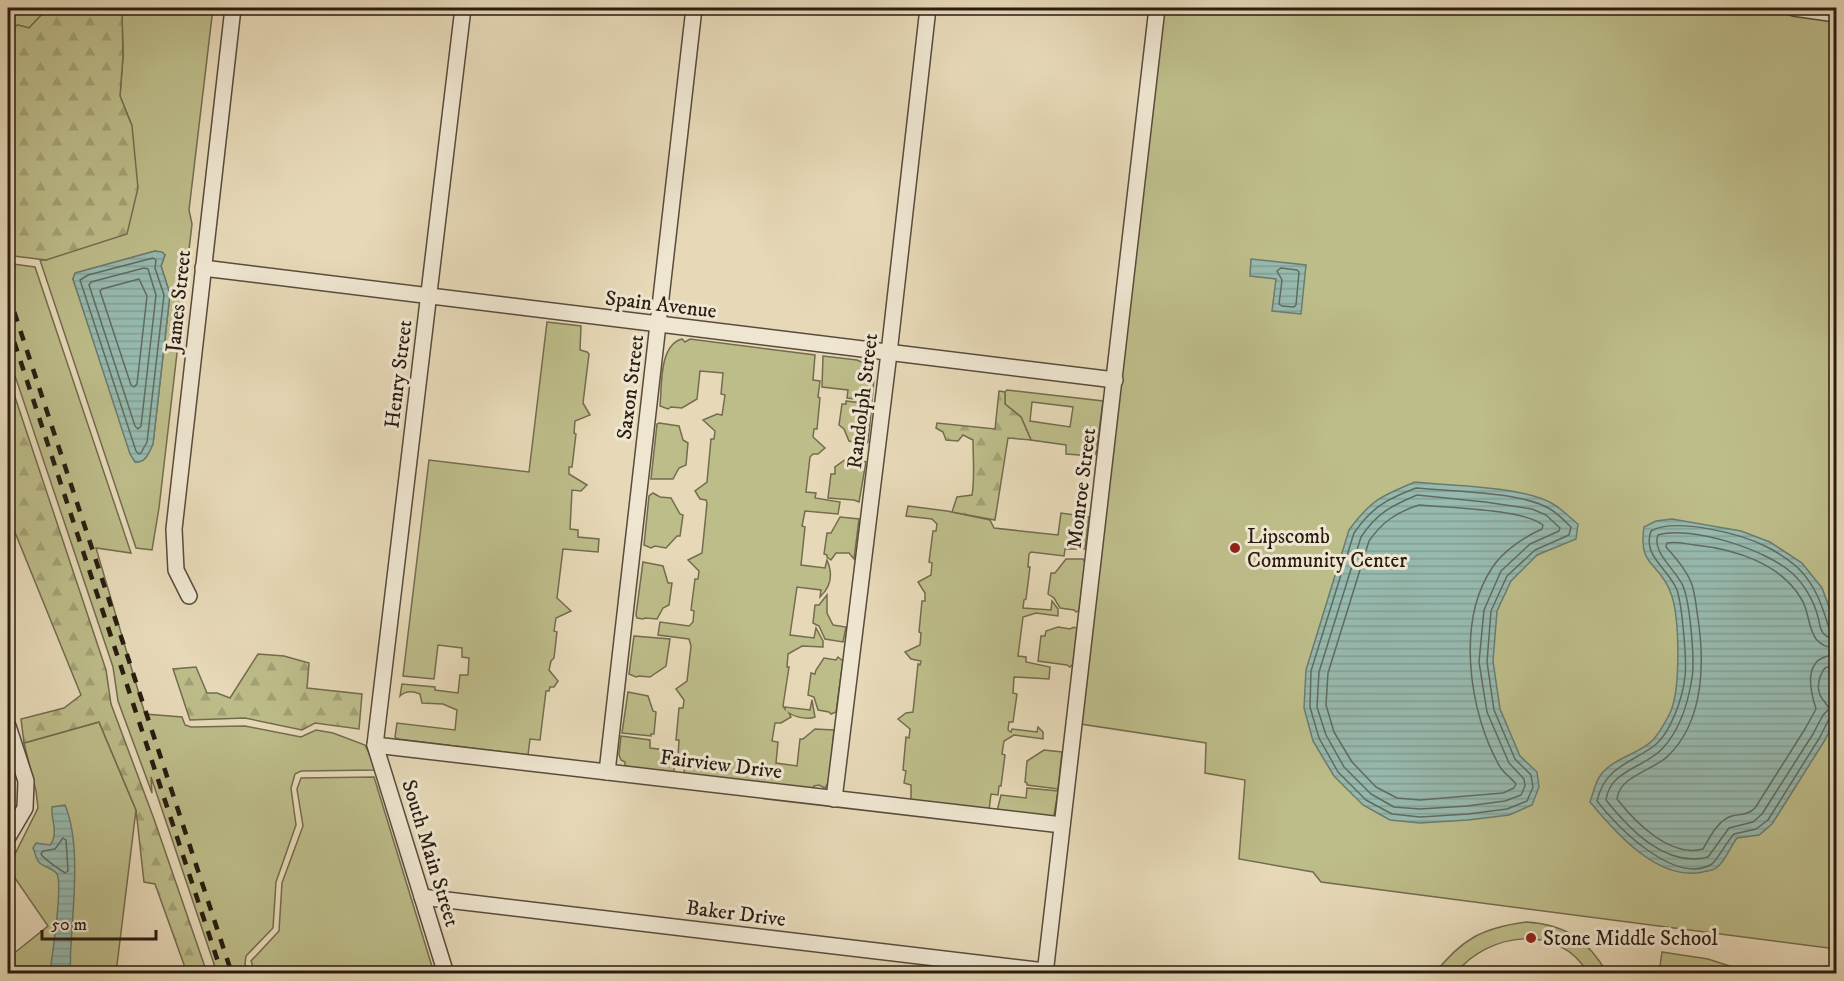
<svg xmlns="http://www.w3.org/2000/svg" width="1844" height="981" font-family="'IM FELL DW Pica',serif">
<defs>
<pattern id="forest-firs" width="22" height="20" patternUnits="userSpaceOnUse" patternTransform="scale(1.5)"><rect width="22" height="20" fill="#bdbd8a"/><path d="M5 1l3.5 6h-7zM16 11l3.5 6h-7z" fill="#a2a276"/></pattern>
<pattern id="water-rules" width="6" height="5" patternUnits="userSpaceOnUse" patternTransform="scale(1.5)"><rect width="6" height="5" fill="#97baaf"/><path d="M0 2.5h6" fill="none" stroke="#829f96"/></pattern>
</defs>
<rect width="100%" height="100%" fill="#e7d9b8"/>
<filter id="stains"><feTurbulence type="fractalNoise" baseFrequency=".00333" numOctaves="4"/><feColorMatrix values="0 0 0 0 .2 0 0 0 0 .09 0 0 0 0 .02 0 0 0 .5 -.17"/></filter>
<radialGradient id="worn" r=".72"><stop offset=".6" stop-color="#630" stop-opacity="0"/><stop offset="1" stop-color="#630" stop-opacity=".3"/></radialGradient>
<g fill="#bdbd8a" stroke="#736c4e" stroke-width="1.5" fill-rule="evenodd">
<path d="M8 8H48L29 28 18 25 8 29Z"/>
<path d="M118 8H213L189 210 192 224 159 508 152 550 136 548 40 260H46L132 126 120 96 123 56 122 13ZM155 251 165 255 161 266 170 294 153 444C149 452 146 463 135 462L73 279 76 273 87 270Z"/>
<path d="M1157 8H1794L1836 14V949L1321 882 1313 872 1239 859 1245 780 1205 773 1206 743 1074 723Z"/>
<path d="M8 260 13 264 35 267 131 553 96 548 145 714 182 717 185 725 191 727 245 726 301 737 316 730 333 733 365 745 377 770 301 771 295 774 291 788 296 825 276 882 273 928 246 956 245 964 248 973H217L151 777 152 793 118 701 113 667 8 355Z"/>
<path d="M547 322 581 326 580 350 587 352 589 354 583 403 590 415 575 421 574 433 576 434 572 467H569V474L587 485 581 491 572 490 570 529 578 530V537L599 539 598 552 563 549 557 598 571 611 556 618 554 631 557 632 554 658 551 661 549 670 558 681 554 687H550L549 691H546L540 740 530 739 528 755 398 739 395 737 397 723 455 730 457 710 443 704 422 703 420 694C413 691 406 690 400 696L402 684 435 687V690L458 693 460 675H468L469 658 462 657V648L438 645 434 679 403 676 429 460 529 472Z"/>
<path d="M682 339 685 342 690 339 815 355 813 380 820 381 818 397 820 398 817 429H814L813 437 825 448 818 454H813L810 457 806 492 816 493 815 498 840 502 838 514 805 511 802 526 805 527 801 565 825 568 827 560C833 574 832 586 820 597L821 590 797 587 790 635 814 638 816 628 823 641V647L802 646 788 654 787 667H789L783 706 785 709V707L810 710 812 700 815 717C808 720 795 717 789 713L791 717 781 723H775L772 741 778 742 776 763 797 766 800 739H803L815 729 834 730 829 781 825 788 819 785 814 786 811 790 684 774 685 757 678 756 679 740H676L679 708H683L684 700 676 689 687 681 691 646 689 639 658 635 660 622 689 626 693 622 694 611 691 610 695 579H698L699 571 688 560 702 553 707 503 706 500 700 499 695 491 707 482 711 439H714L715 431 703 420 717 414 722 415 725 395 721 394 723 373 700 371 697 399 682 408 671 407 668 409 660 406C662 385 659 345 682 339Z"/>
<path d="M823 356 857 360 868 365 874 379 872 401 847 398 848 390 822 387Z"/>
<path d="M1007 390 1103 401 1096 454 1093 456 1066 454V445L1031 440 1021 417 1005 404V392ZM1032 402 1073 407 1070 427 1030 421Z"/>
<path d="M846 401 872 404 868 442 865 445 849 441 844 429 839 425 842 404H846Z"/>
<path d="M659 423 679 426 683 440 688 443 686 465 679 468 673 479H651L657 424Z"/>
<path d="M846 459 866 462 859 502 854 500 828 498 831 474H835V467Z"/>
<path d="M653 493 660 497 671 498 680 514 683 515 680 536H677L666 548 655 546 651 548 644 545 649 496Z"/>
<path d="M908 506 947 511 990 520 994 528 1058 535 1061 513 1089 517 1085 549H1065L1064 556 1031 552 1029 554 1028 567H1030L1026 599 1024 600 1023 608 1051 610 1052 601 1058 609V616L1036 613 1023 617 1018 656 1026 657V662L1050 667 1049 679 1014 677 1013 693 1017 694 1013 722H1009L1008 730 1011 732 1012 729 1037 732 1038 727 1043 732V739L1014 735 1004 741 1002 754 1005 755 1001 786H999L998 795 991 794 989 810 911 801V785L904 783 906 771 903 770 906 737 909 738 910 729 898 719 906 713 913 712 918 664 920 665 921 661 911 659 905 652 920 645 921 633 919 632 922 601H925V593L918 582 931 575 932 563 929 562 933 531H936L937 524 932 519 906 516Z"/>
<path d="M840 517 859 519 854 559 849 553H836L831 560 827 557V555L824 554 827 533H831Z"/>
<path d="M1066 559H1083L1085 562 1079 611 1076 612 1074 610 1060 608 1054 598 1048 594 1051 573H1055Z"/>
<path d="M643 562 663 566 668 583H672L669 605 663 608 657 619 645 618 643 619 637 618 636 615Z"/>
<path d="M827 595V613L833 625 846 627 843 642 825 639 819 626 813 623 815 605H819Z"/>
<path d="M1058 627 1070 629 1074 627 1077 629 1073 664 1070 667 1067 665 1038 661 1041 636H1045L1046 631Z"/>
<path d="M634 636 670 639 666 666 650 677 639 676 636 677 629 674Z"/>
<path d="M838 657 843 661 836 712 831 714 829 712 818 710 814 697 808 695 811 673 815 674 816 670 824 658 836 660Z"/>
<path d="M628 692 648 696 653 711 656 712 654 734H651V736L622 733Z"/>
<path d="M99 722 136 810 116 973 8 974V958L48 926 8 868 38 808 36 791 24 743Z"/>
<path d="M621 736 650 740V748L675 751 674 772 630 768 625 765V762L621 760 619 755Z"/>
<path d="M1044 750 1062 752 1058 789 1027 785V783L1025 782 1027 761Z"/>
<path d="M374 777 434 973H255L251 961 279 931 282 883 303 826 297 789 301 778Z"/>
<path d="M1027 788 1058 791 1054 815 1051 817 997 811 1001 795 1026 798Z"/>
<path d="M1526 922C1565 924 1588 940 1607 973H1588C1559 923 1489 932 1456 973H1435C1462 939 1482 928 1526 922Z"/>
<path d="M1662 952 1708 959 1751 973H1659Z"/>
</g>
<g fill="url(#forest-firs)" stroke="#736c4e" stroke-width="1.5">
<path d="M48 8H118L122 13 123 56 120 96 132 126 138 188 127 234 46 260 14 256 8 237V29L18 25 29 28Z"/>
<path d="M8 376 106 670 111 704 154 819 207 973H187L155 884 144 882 136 810 99 722 24 743 21 719 64 708 81 695 8 515Z"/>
<path d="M999 391 1005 392V404L1021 417 1031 440 1008 438 995 520 952 512 957 497 972 495C975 479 973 458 973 440L963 435 958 441 946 440 943 432 936 428 937 423 995 429Z"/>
<path d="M258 654 284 656 309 663 307 688 362 694 359 729 315 723 302 730 245 718 190 720 173 669 196 667 207 693H217L230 698Z"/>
</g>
<g fill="url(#water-rules)" stroke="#6b7b70" stroke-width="1.5">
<path d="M155 251 162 252 165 255 161 266 170 294 153 444C149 452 146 463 135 462L130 454 73 279 75 273 86 270Z"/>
<path d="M1251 259 1306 265 1301 314 1272 311 1276 279 1250 276Z"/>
<path d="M1415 482C1451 486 1523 486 1553 504 1562 509 1570 518 1578 524L1576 539 1537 555 1511 581 1497 611 1493 661 1500 709 1520 756 1537 772 1539 787 1532 805 1509 815 1468 820 1420 823 1390 820 1363 805 1334 776 1313 741 1304 708 1306 670 1349 530C1371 500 1381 496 1415 482Z"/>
<path d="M1672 519 1741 531 1770 542 1802 563 1822 588 1831 612 1836 640V671L1832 683 1836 709 1834 722 1825 740 1772 824 1759 835 1737 838C1730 847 1725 862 1716 868 1712 871 1707 871 1703 872 1658 882 1615 832 1590 802 1593 794 1595 783 1600 776 1612 758 1638 755 1653 740 1659 733 1666 721 1670 713 1681 690 1680 614 1670 591 1658 561 1638 567 1644 527L1656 521Z"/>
<path d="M65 805C81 843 73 905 71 946 70 954 71 961 70 969L72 973H34L49 968 51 965C53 949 63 885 57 874 53 868 46 868 41 864 35 860 36 853 33 848L36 843 50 845C59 834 51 820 52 807Z"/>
</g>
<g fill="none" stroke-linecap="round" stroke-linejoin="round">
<g stroke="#606b60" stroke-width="1.5">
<path d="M153 258 156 260 155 268 164 295 147 442 141 453 139 454 136 451 80 280 88 275Z"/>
<path d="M144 268 148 269 156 295 141 426 138 429 135 426 89 285 91 282Z"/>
<path d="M1281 268 1297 270 1299 272 1296 305 1294 307 1282 306 1279 304 1282 280 1277 271Z"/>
<path d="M139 279 147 296 137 384 134 387 131 385 100 291 102 289Z"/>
<path d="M1416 488C1449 491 1523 492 1550 509 1557 513 1565 521 1571 527L1569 535 1535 550 1507 576 1491 611 1487 662 1494 710 1515 759 1531 775 1533 787 1527 801 1507 809 1468 814 1420 817 1392 814 1366 800 1338 772 1319 738 1310 707 1311 671 1354 533C1372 507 1387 499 1416 488Z"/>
<path d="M1417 495 1485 502 1532 509 1546 515 1560 528 1559 531 1530 544 1501 571 1484 610 1479 662 1487 712 1509 763 1524 779 1525 786 1521 795 1505 801 1467 806 1420 809 1394 807 1371 794 1344 767 1326 735 1317 707 1319 672 1361 537C1377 513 1391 506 1417 495Z"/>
<path d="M1419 505C1447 508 1524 509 1543 525L1542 529C1524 537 1503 551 1492 568 1456 622 1469 713 1500 767 1504 773 1511 778 1516 784L1514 788 1503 793 1420 800 1397 798 1376 787 1352 762 1334 732 1326 705 1328 673 1369 541C1382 522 1397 512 1419 505Z"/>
<path d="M1836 631 1829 628C1822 605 1815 584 1797 567 1789 560 1777 552 1767 547 1742 534 1676 517 1651 531 1642 556 1668 568 1677 590 1682 605 1687 660 1685 676 1683 697 1671 733 1654 746 1629 764 1605 767 1597 801 1617 827 1675 886 1712 864 1717 860 1728 840 1734 834L1756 829 1768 820 1820 737 1829 719 1836 716"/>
<path d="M1836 639C1832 639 1828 638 1824 634 1819 629 1820 623 1818 617 1814 601 1804 584 1792 573 1767 550 1691 525 1658 535 1651 552 1677 571 1683 586 1690 603 1695 660 1692 678 1688 704 1680 730 1662 749 1644 768 1610 770 1606 800 1630 830 1666 868 1708 857L1729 828 1753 822 1762 814 1813 734 1823 715 1829 709C1828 706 1826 704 1824 701 1815 692 1818 677 1825 668L1836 664"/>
<path d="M1836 648C1828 648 1821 645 1816 639 1808 628 1809 612 1802 600 1781 563 1734 549 1695 545 1686 544 1676 541 1667 543L1666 547C1676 558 1688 572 1692 585 1695 594 1696 604 1697 612 1705 660 1705 720 1668 756 1654 770 1619 776 1617 799 1635 822 1670 858 1703 849 1710 837 1718 820 1732 816 1741 814 1748 815 1755 808L1805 729 1816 709C1809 687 1803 656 1836 655"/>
<path d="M63 838 66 840 68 871 65 873C59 869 45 860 41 854L43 851 55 849Z"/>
</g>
<g stroke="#584b3b" stroke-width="18">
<g id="minor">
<path d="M1794 8 1836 14"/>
<path d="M203 268 1115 380"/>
<path d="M189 596 176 570 174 529 233 8"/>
<path d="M8 726 26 781 25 808 8 837"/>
<path d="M375 745 1062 825"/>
<path d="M607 772 694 8"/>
<path d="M834 799 889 353 928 8"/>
<path d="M422 897 1045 971"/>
<path d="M446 974 375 745 463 8"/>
<path d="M1045 974 1157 8"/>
</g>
</g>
<use href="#minor" stroke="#efe6d1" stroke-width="15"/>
<g stroke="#291c11" stroke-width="4.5" stroke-dasharray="10 10" stroke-linecap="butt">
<path d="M8 293 232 974"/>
<path d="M8 323 222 974"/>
</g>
</g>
<g fill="#8f2418" stroke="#efe6d1" stroke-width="2">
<circle cx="1235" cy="548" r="6"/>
<circle cx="1531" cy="938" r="6"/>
</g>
<g text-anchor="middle" stroke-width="6" stroke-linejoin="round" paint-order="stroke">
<g font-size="21" fill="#291c11" stroke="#efe6d1">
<text transform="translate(178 301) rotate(-84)" y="7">James Street</text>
<text transform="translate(661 304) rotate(7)" y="7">Spain Avenue</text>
<text transform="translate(398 374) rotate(-83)" y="7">Henry Street</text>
<text transform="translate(630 387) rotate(-83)" y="7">Saxon Street</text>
<text transform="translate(862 401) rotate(-83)" y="7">Randolph Street</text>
<text transform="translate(1081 488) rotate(-83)" y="7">Monroe Street</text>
<text transform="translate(721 764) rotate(7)" y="7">Fairview Drive</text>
<text transform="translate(431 853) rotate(73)" y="7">South Main Street</text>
<text transform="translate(736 913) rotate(7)" y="7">Baker Drive</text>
</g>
<g font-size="21" fill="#291c11" stroke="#efe6d1" text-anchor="start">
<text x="1247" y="543">Lipscomb<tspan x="1247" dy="24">Community Center</tspan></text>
<text x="1543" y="945">Stone Middle School</text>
</g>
</g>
<rect width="1844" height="981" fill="none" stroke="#e7d9b8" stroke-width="30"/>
<rect x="9" y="9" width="1826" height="963" fill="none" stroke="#291c11" stroke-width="3"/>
<rect x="15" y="15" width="1814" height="951" fill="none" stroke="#291c11" stroke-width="1.5"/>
<path d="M42 930v9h114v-9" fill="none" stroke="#291c11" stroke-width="3"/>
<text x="51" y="930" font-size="18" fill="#291c11" stroke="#efe6d1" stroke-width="4.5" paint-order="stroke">50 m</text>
<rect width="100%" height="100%" filter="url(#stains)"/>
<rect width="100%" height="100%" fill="url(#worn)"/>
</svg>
